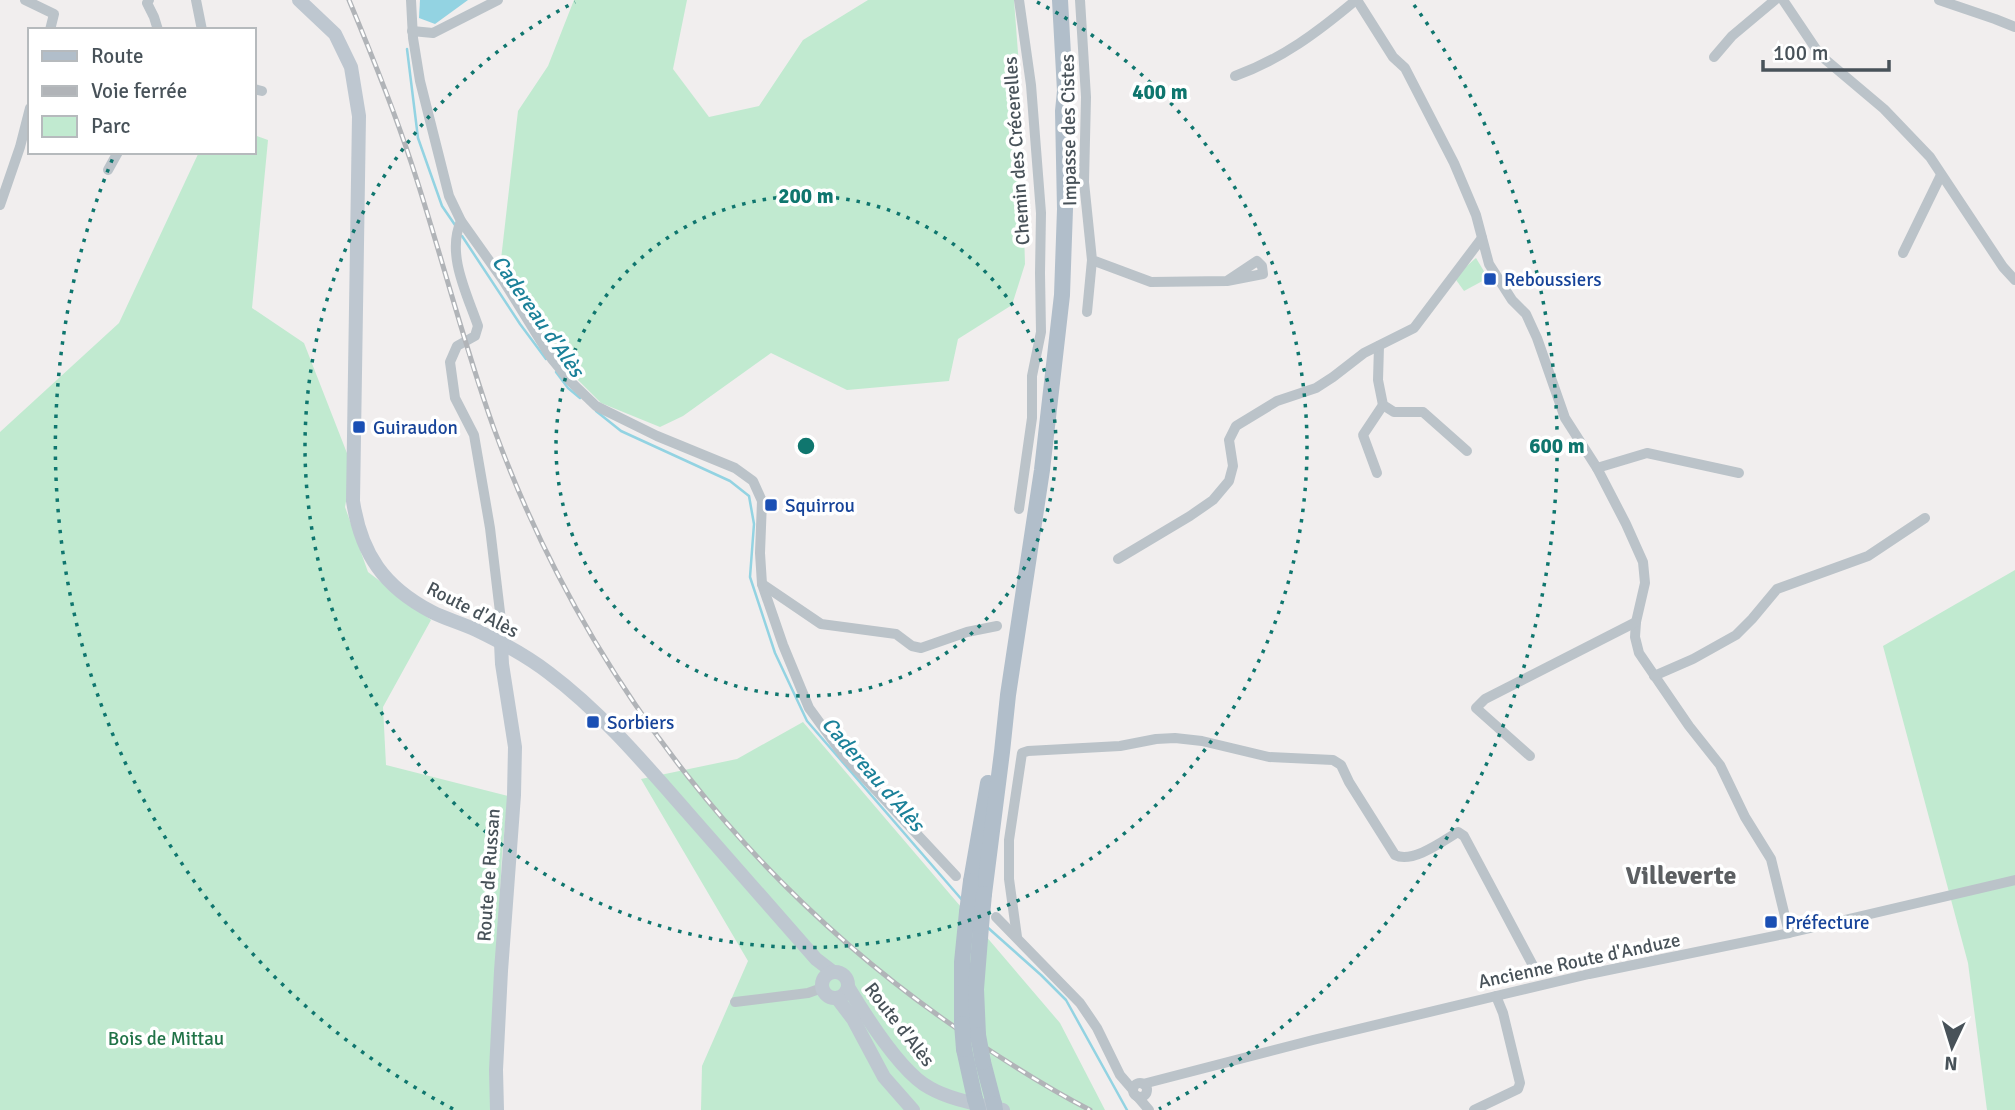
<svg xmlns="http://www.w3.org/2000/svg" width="2015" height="1110" font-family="Signika,sans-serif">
<rect width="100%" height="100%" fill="#f1eeee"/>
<g fill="#c1ead0">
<path d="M574 0H687L673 69 709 117 759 106 803 40 868 0H1014L1019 66 1025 264 1012 305 958 339 949 381 847 390 771 353 683 416 660 427 601 403 554 356 500 268 518 111 548 66Z"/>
<path d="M254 135 268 140 252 308 304 343 352 466 345 507 368 572 431 620 383 707 386 765 508 796 502 855 490 1094 492 1110H0V432L119 323 199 152H254Z"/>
<path d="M1476 258 1488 278 1464 291 1454 277Z"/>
<path d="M2015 570V1110H1987L1968 963 1883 646Z"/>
<path d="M803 722 1060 1023 1105 1110H701L702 1066 748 961 641 779 737 759Z"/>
</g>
<path fill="#93d3e2" d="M420 0H468L435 24 419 18Z"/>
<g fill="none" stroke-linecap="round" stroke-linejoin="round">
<g stroke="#93d3e2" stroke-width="2.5">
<path d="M407 49 418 138 442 206 455 225"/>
<path d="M462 236 520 324 546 359"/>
<path d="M556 372 568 388 580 398"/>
<path d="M596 411 621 431 730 481 749 496 754 524 750 577 775 653 807 721 963 901"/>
<path d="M986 926 1041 975 1066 1000 1127 1110"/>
</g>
<g stroke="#bbc3c9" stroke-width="10">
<path d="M25 0 54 14 50 30"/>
<path d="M149 0 147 3 154 17 158 30"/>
<path d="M196 0 202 30"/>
<path d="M411 0 413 38 420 81 449 196 461 221 503 280 552 359 570 381 596 406 657 436 735 468 753 481 762 501 760 553 762 584 783 645 809 708 844 756 956 876"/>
<path d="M1080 0 1086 97 1084 182 1092 260 1151 282 1227 281 1263 274 1262 266 1257 261 1227 281"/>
<path d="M1357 0 1393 57 1405 68 1454 163 1476 215 1489 264 1512 300 1526 314 1537 338 1565 418 1597 468 1626 524 1643 562 1645 583 1636 622 1635 637 1639 653 1689 726 1720 765 1745 817 1771 859 1789 933"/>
<path d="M1783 0 1820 55 1884 109 1930 157 2003 267 2015 280"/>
<path d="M1939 0 1995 19 2015 27"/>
<path d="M412 31 433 33 498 0"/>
<path d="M1714 57 1732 36 1775 0"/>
<path d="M1235 76C1282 59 1318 32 1356 0"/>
<path d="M254 89 262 91"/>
<path d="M108 170 118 152"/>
<path d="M0 205 20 147 30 108"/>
<path d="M461 221C446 254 467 294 478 326L475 336 457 346 450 362 455 398 474 435 490 528 502 629 501 643"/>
<path d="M1903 253 1941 175"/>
<path d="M1087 312 1092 260"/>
<path d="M1379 346 1378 380 1383 405 1394 412H1423L1467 451"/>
<path d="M1597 468 1647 453 1739 473"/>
<path d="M1377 473 1363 435 1383 405"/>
<path d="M1019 509 1032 418V376L1041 332 1040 273 1041 213 1031 85 1019 0"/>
<path d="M1118 559 1190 516 1213 500 1229 481 1233 466 1229 440 1236 426 1277 401 1316 388 1333 377 1364 353 1414 328 1482 238"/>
<path d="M762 584 821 624 896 634 912 646 921 648 967 632 997 626"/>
<path d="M1654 676 1693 659 1736 635 1752 619 1777 589 1868 556 1925 518"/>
<path d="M1530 756 1476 708 1485 699 1636 622"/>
<path d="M996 917 1080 1003 1097 1028 1120 1075 1133 1090"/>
<path d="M1017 937 1009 879V840L1022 753 1028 751 1120 746 1156 739 1175 738 1202 741 1269 757 1333 760 1341 765 1349 782 1395 855C1412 864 1443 841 1458 832L1464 836 1537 973"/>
<path d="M735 1002 808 993 822 988"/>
<circle cx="1140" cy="1090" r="7"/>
<path d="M1143 1084 1313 1040 1496 996 1589 974 1789 933 2015 880"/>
<path d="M1137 1096 1149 1110"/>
<path d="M1474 1110 1518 1089 1520 1083 1503 1013 1496 996"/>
</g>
<g stroke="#bec7d0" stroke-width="14">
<path d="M299 0 335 34 351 67 359 116 353 501C361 554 384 587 432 612 446 619 461 623 476 630 501 642 527 656 549 673 601 712 644 763 687 812 730 861 773 910 816 959L833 972"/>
<circle cx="835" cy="985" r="13"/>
<path d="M848 987C865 1015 902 1074 930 1088 951 1100 979 1104 1003 1110"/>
<path d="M837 998 853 1019 884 1077 913 1110"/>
<path d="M497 1110 496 1070 501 971 514 795 515 747 502 664 501 643"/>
</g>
<g stroke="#b1beca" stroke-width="16">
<path d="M971 881 988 783"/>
<path d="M984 894 1002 752 1008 695 1042 470 1062 295 1065 209 1063 111 1065 91 1060 0"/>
<path d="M962 1024V962L967 912"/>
<path d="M978 1035 976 989 981 926"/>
<path d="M964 1049 975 1099"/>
<path d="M983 1062 994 1104"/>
</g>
<g stroke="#b1b4b8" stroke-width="5">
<path id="rail" d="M349 0C371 53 393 107 411 162 440 249 462 339 493 426 585 680 757 899 983 1046 1018 1069 1053 1091 1090 1110"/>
</g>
<use href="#rail" stroke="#fff" stroke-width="2.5" stroke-dasharray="8" stroke-linecap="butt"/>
<g stroke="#b1beca" stroke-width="16">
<path d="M967 912 971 881"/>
<path d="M981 926 984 894"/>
<path d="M962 1024 964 1049"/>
<path d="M978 1035 983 1062"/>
<path d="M975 1099 978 1109"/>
<path d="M994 1104 995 1110"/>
</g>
</g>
<g fill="none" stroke="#0f766e" stroke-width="3.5" stroke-dasharray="3.5 7">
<circle cx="806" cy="446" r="250"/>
<path d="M1037 2A501 501 0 1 1 575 2"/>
<path d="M453 1109A751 751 0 0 1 115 153M1414 5A751 751 0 0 1 1159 1109"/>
</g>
<g fill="#1a4fb4" stroke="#fff" stroke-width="2.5">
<rect x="1483" y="272" width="14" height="14" rx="3.5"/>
<rect x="352" y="420" width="14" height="14" rx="3.5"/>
<rect x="764" y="498" width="14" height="14" rx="3.5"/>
<rect x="586" y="715" width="14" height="14" rx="3.5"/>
<rect x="1764" y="915" width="14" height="14" rx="3.5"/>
</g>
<g text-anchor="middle" stroke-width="7" stroke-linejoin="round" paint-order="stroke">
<g font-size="19" fill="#485259" stroke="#fff">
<text transform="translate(1068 130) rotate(-91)" y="7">Impasse des Cistes</text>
<text transform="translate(1016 151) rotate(-94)" y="7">Chemin des Crécerelles</text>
<text transform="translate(473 609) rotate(27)" y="7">Route d'Alès</text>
<text transform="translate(488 875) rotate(-86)" y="7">Route de Russan</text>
<text transform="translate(1579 960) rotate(-12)" y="7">Ancienne Route d'Anduze</text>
<text transform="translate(900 1024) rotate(52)" y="7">Route d'Alès</text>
</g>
<g font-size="19" fill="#164399" stroke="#fff" text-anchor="start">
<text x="1504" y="286">Reboussiers</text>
<text x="373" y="434">Guiraudon</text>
<text x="785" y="512">Squirrou</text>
<text x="607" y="729">Sorbiers</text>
<text x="1785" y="929">Préfecture</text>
</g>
<g font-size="19" fill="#217348" stroke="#fff">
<text x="166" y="1045">Bois de Mittau</text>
</g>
<g font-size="21" font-style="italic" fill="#1b8199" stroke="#fff">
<text transform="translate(538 316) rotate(55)" y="7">Cadereau d'Alès</text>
<text transform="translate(873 774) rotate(49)" y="7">Cadereau d'Alès</text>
</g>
<g font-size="26" font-weight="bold" fill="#5c5f62" stroke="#fff">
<text x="1681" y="884">Villeverte</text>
</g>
</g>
<circle cx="806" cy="446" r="10" fill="#0f766e" stroke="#fff" stroke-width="3.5"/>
<g font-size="21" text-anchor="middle" font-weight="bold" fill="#0f766e" stroke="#fff" stroke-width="7" stroke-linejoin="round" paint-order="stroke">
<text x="1160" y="99">400 m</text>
<text x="806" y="203">200 m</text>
<text x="1557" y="453">600 m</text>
</g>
<rect x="28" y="28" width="228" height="126" fill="#ffffff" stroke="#b6babd" stroke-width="2"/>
<rect x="42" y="51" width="35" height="10" fill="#b1beca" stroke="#b6babd" stroke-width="2"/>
<text x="91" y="63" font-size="21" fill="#485259">Route</text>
<rect x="42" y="86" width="35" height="10" fill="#b1b4b8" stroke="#b6babd" stroke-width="2"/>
<text x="91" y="98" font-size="21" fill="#485259">Voie ferrée</text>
<rect x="42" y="116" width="35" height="21" fill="#c1ead0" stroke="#b6babd" stroke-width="2"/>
<text x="91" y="133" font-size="21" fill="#485259">Parc</text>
<g transform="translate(1952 1047) rotate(184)" stroke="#ffffff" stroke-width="5" paint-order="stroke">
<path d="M0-5L12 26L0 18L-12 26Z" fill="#485259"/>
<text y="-10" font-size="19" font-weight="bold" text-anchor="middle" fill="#485259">N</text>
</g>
<path d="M1763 60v10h126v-10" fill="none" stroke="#485259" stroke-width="3.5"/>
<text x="1773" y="60" font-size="21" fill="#485259" stroke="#ffffff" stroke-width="5" paint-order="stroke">100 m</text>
</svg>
